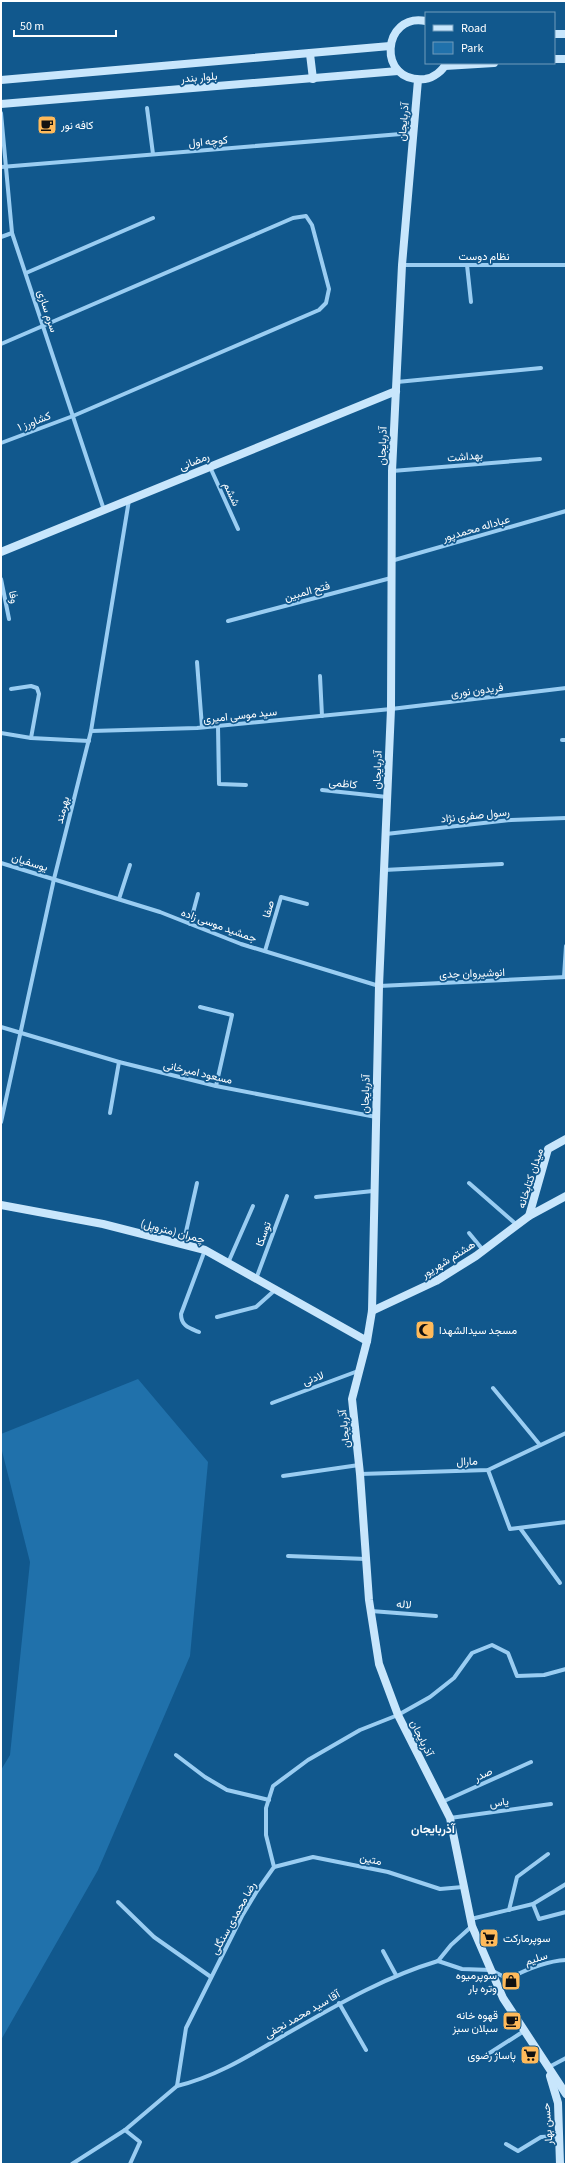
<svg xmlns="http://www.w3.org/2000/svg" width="567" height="2165" font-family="'Source Sans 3',Vazirmatn,sans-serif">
<rect width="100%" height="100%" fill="#11588d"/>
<path fill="#2071ab" d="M138 1379 208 1462 190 1656 98 1870 1 2040V1770L10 1755 30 1562 1 1447V1434Z"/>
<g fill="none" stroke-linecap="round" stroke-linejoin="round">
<g stroke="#9acdf2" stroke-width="4">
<path d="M147 108 153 154"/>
<path d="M1 113 12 233 104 510"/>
<path d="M1 167 413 133"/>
<path d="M1 237 12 233"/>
<path d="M402 265H566"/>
<path d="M467 265 471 302"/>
<path d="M26 273 153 218"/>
<path d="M1 344 293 218 306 216 312 225 329 289 326 303 319 310 73 416 1 443"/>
<path d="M397 382 541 368"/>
<path d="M210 467 238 529"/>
<path d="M392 471 540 459"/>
<path d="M391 561 566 511"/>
<path d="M1 579 9 619"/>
<path d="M228 621 391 578"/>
<path d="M197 662 202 727"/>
<path d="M320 676 322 716"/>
<path d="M11 689 31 686 37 688 39 694 31 738"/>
<path d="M218 726 219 784 246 785"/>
<path d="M91 731 197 728 391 709 566 688"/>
<path d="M1 733 31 738 89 741"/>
<path d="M562 740H566"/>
<path d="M322 790 387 797"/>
<path d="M386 834 511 820 566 818"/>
<path d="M1 863 160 912 241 944 379 986 566 977"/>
<path d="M384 870 502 864"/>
<path d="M119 899 130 865"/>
<path d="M190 924 198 894"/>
<path d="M265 951 281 897 307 904"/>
<path d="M564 977 566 946"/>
<path d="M200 1007 232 1015 216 1086"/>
<path d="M1 1027 119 1062 216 1086 376 1117"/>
<path d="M110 1113 119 1062"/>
<path d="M1 1122 54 879 91 731 129 500"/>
<path d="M469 1183 517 1225"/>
<path d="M316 1197 373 1191"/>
<path d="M469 1233 483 1250"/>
<path d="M183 1245 197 1183"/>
<path d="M228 1263 253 1206"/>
<path d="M256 1279 287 1196"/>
<path d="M217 1317 256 1307 275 1290"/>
<path d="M199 1332C189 1328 181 1326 181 1314L205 1250"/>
<path d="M493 1388 540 1445"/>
<path d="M272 1403 358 1371"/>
<path d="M488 1470 510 1529 566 1522"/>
<path d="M360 1474 488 1470 566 1433"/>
<path d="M283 1476 359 1465"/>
<path d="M520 1528 560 1583"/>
<path d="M288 1556 366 1559"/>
<path d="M371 1611 436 1616"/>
<path d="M176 1755 205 1777 227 1790 269 1800"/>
<path d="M442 1802 531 1762"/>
<path d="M450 1818 551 1804"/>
<path d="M274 1867 313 1857 388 1872 440 1889 463 1887"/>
<path d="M118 1902 154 1937 211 1977"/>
<path d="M533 1904 539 1919 566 1912"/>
<path d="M509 1910 517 1877 548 1854"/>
<path d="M471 1919 533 1904 566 1884"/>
<path d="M383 1951 396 1975"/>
<path d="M438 1961 462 1969 491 1970 508 1979C525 1970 546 1961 566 1960"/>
<path d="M438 1961 451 1945 472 1926"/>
<path d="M339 2003 366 2050"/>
<path d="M485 2056 524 2031"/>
<path d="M549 2067 566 2058"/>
<path d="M177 2086C215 2077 247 2057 281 2037 332 2008 381 1978 438 1961"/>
<path d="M125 2130 140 2142 130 2164"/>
<path d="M506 2144 518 2151 541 2137 559 2136"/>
<path d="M72 2164 125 2130 177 2086 186 2028 242 1916 257 1891 274 1867 266 1835V1808L273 1786 308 1760 360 1730 398 1715 430 1697 454 1678 472 1653 492 1645 508 1653 517 1676 544 1675 566 1669"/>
</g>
<g stroke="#c8e6fc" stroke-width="8">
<path d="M426 21C382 12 376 84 425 79 433 78 443 71 446 63"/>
<path d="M554 34H566"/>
<path d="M310 54 313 79"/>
<path d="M554 59H566"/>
<path d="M445 66 494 63"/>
<path d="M1 80 390 46"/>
<path d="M418 80 402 265 392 471 391 709 379 986 372 1311 367 1341 352 1399 360 1474 369 1600 379 1664 398 1715 450 1818 472 1926 503 1998 566 2094"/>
<path d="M1 104 398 71"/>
<path d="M1 552 396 391"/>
<path d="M566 1139 548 1149 529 1216 566 1196"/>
<path d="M1 1205 103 1224 205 1250 367 1341"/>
<path d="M372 1311 436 1281 476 1256 529 1216"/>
<path d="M550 2076 558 2103 560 2164"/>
</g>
</g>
<defs>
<g id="cafe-square" transform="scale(1)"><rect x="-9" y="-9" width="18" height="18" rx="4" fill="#ffba5a" stroke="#11588d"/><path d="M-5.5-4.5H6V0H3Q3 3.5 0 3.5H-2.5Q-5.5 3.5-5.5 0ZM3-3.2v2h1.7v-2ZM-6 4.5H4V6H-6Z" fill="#111"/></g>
<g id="mosque-square" transform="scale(1)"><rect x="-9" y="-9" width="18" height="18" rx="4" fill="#ffba5a" stroke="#11588d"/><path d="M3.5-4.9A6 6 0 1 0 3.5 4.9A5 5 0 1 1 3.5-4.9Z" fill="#111"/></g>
<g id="supermarket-square" transform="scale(1)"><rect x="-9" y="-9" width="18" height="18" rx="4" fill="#ffba5a" stroke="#11588d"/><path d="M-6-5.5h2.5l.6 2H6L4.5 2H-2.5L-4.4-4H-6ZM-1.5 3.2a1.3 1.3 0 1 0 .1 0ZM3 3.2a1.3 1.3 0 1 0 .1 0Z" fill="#111"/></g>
<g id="shop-square" transform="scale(1)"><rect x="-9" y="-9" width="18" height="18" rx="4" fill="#ffba5a" stroke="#11588d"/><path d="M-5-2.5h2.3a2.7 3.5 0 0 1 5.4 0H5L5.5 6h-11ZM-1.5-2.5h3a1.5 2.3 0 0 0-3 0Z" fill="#111"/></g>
</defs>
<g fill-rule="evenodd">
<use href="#cafe-square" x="47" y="125"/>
<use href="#mosque-square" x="425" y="1330"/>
<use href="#supermarket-square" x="489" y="1938"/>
<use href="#shop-square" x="511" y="1981"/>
<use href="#cafe-square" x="512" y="2021"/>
<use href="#supermarket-square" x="530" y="2055"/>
</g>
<g text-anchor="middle" stroke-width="3.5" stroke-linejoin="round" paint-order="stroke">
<g font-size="11" fill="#fff" stroke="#11588d">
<text transform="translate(199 77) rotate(-5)" y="4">بلوار بندر</text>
<text transform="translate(403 122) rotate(-85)" y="4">آذربایجان</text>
<text transform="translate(208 141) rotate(-5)" y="4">کوچه اول</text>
<text x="484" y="260">نظام دوست</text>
<text transform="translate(48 311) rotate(72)" y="4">سرم سازی</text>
<text transform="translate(34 421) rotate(-21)" y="4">کشاورز ۱</text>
<text transform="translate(382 446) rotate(-88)" y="4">آذربایجان</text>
<text transform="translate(465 456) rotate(-5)" y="4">بهداشت</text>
<text transform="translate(194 461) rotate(-22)" y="4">رمضانی</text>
<text transform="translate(232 494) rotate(66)" y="4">ششم</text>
<text transform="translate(476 528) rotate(-16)" y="4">عباداله محمدپور</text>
<text transform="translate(307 591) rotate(-15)" y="4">فتح المبین</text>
<text transform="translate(14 597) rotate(79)" y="4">وفا</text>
<text transform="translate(477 690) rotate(-7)" y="4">فریدون نوری</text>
<text transform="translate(240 715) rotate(-6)" y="4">سید موسی امیری</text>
<text transform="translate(377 770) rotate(-88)" y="4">آذربایجان</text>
<text transform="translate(343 783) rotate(6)" y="4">کاظمی</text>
<text transform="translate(62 810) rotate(-76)" y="4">بهرمند</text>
<text transform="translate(475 815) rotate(-6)" y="4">رسول صفری نژاد</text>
<text transform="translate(30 862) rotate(17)" y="4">یوسفیان</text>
<text transform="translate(268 909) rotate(-74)" y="4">صفا</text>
<text transform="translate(219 925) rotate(20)" y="4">جمشید موسی زاده</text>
<text transform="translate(472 973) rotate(-2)" y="4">انوشیروان جدی</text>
<text transform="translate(198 1072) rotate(13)" y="4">مسعود امیرخانی</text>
<text transform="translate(365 1094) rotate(-88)" y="4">آذربایجان</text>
<text transform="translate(530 1178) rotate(-72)" y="4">میدان کتابخانه</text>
<text transform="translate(173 1231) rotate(15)" y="4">چمران (متروپل)</text>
<text transform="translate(263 1234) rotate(-70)" y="4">توسکا</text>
<text transform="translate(448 1259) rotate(-32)" y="4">هشتم شهریور</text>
<text transform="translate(313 1378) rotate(-20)" y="4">لادنی</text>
<text transform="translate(344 1429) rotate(-96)" y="4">آذربایجان</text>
<text transform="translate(467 1461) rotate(-2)" y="4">مارال</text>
<text transform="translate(404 1604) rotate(5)" y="4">لاله</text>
<text transform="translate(422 1738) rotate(64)" y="4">آذربایجان</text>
<text transform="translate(483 1774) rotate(-24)" y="4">صدر</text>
<text transform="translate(499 1802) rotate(-8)" y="4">یاس</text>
<text transform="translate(371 1859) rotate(12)" y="4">متین</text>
<text transform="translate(233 1918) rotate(-61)" y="4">رضا محمدی سنگلی</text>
<text transform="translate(536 1958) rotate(-18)" y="4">سلیم</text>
<text transform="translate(302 2014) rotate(-30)" y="4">آقا سید محمد نجفی</text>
<text transform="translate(547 2124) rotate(-94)" y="4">حسن بهار</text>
</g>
<g font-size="11" fill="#fff" stroke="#11588d" text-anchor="start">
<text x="61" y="129">کافه نور</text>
<text x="439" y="1334">مسجد سیدالشهدا</text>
<text x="503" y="1942">سوپرمارکت</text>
<text x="497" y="1979" text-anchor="end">سوپرمیوه<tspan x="497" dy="13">وتره بار</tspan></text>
<text x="498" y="2019" text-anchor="end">قهوه خانه<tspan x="498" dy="13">سبلان سبز</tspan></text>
<text x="516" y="2059" text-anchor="end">پاساژ رضوی</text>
</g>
<g font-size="12" font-weight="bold" fill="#fff" stroke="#11588d">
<text x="433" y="1833">آذربایجان</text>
</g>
</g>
<rect width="567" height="2165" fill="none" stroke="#ffffff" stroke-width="4"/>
<rect x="425" y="12" width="130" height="52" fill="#11588d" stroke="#709bbb"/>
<rect x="433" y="25" width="20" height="6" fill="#c8e6fc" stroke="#709bbb"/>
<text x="461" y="32" font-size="12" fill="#ffffff">Road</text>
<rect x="433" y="42" width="20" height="12" fill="#2071ab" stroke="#709bbb"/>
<text x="461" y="52" font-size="12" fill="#ffffff">Park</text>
<path d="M14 30v6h102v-6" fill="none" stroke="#ffffff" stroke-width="2"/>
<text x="20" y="30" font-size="12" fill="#ffffff" stroke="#11588d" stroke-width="3" paint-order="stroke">50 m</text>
</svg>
